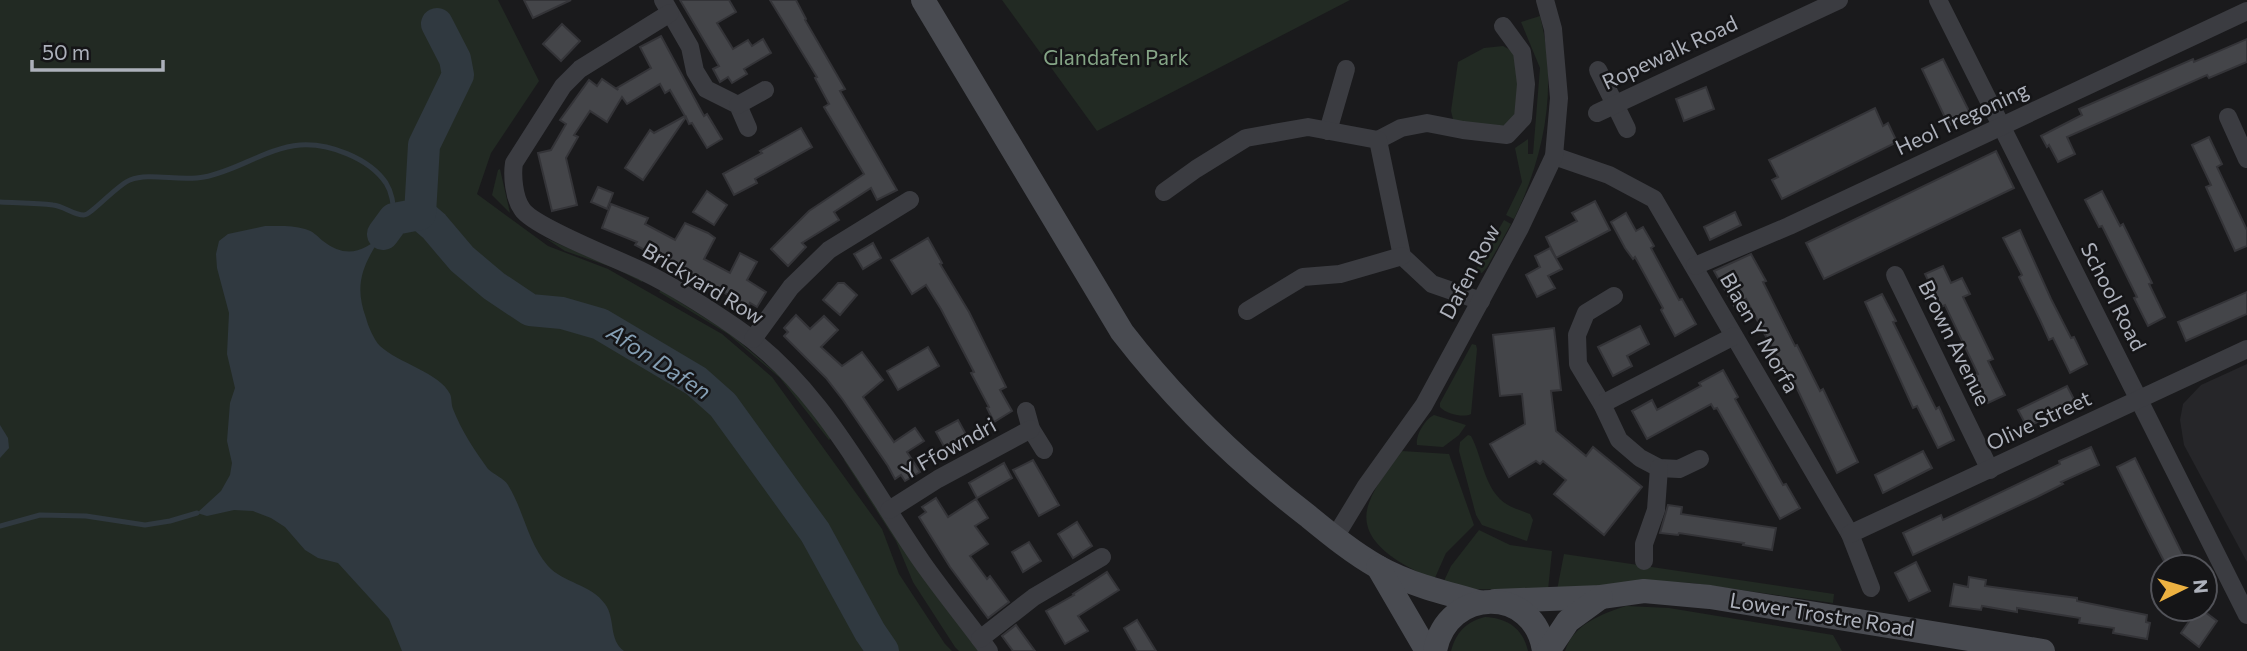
<svg xmlns="http://www.w3.org/2000/svg" width="2247" height="651" font-family="Commissioner,sans-serif">
<rect width="100%" height="100%" fill="#1a1a1c"/>
<path fill="#262629" d="M2247 364V562L2184 445 2180 420 2183 404 2201 385Z"/>
<g fill="#222a23">
<path d="M0 0H498L539 81 491 153 477 194 548 246 608 269 722 334 772 377 882 529 899 574 945 644 952 651H0Z"/>
<path d="M1002 0H1350L1097 131Z"/>
<path d="M1540 16C1558 86 1545 155 1514 219L1506 215 1522 182 1515 148 1528 139V154H1533L1540 68 1521 22Z"/>
<path d="M1503 46 1516 53C1520 72 1521 113 1510 128L1458 123 1453 119 1451 111 1458 62 1484 48Z"/>
<path d="M500 169 510 213 492 195 498 170Z"/>
<path d="M1504 220 1511 224 1487 267 1482 273 1475 271Z"/>
<path d="M545 238 643 280 642 282 614 268 565 251Z"/>
<path d="M661 290 729 333 781 377 833 436 829 440 780 378 728 334 659 292Z"/>
<path d="M1472 344 1476 345 1477 349 1471 414C1464 418 1446 414 1440 407V403Z"/>
<path d="M1434 415 1466 425 1459 435 1443 447 1417 445C1415 436 1425 419 1434 415Z"/>
<path d="M1468 435 1471 436C1483 458 1484 491 1508 505 1515 509 1523 511 1530 514L1533 520 1527 541 1482 525 1476 515 1459 451 1460 442Z"/>
<path d="M1402 451 1449 454 1474 525 1446 553 1434 580C1405 566 1354 543 1369 503 1375 485 1391 467 1402 451Z"/>
<path d="M847 457 980 651H959L955 647 913 582 896 541 844 460Z"/>
<path d="M1479 530 1510 545 1552 551 1548 590 1465 589 1443 583 1451 566Z"/>
<path d="M1564 554 1834 594 1833 603 1692 583 1647 581 1557 590Z"/>
<path d="M1626 606 1669 608 1833 635 1842 651H1565C1573 624 1602 614 1626 606Z"/>
<path d="M1485 617C1508 618 1523 629 1528 651H1451C1456 632 1466 622 1485 617Z"/>
</g>
<g fill="#303940">
<path d="M265 226C278 226 292 225 305 229 313 231 317 236 323 241 346 259 364 252 383 234 364 263 353 283 366 318 368 326 374 340 380 346 398 363 440 373 450 394 452 398 451 404 453 409 461 430 475 451 488 469 494 475 504 478 508 485 524 511 528 543 548 566 563 583 591 584 605 604 616 619 608 639 624 651H402L389 619 338 563 318 558 305 550 285 527 271 518 253 511 234 510 207 516 197 513 221 491 230 475 232 463 227 441 230 403 235 388 227 354 229 313 217 268 216 254 219 241 228 234Z"/>
<path d="M0 425 8 438 9 448 0 458Z"/>
</g>
<g fill="none" stroke-linecap="round" stroke-linejoin="round">
<g stroke="#303940" stroke-width="5">
<path d="M0 202C18 203 36 203 53 205 64 206 73 215 84 215 91 215 117 185 130 180 150 172 180 182 204 177 237 171 266 148 300 145 329 143 369 158 386 183 393 194 394 206 394 219"/>
<path d="M0 526 40 515 86 516 145 525 170 521 197 513"/>
</g>
<g stroke="#303940" stroke-width="32">
<path d="M420 214 434 226 462 259 494 286 530 310 562 313 600 324 696 381 723 405 815 532 870 632 883 651"/>
<path d="M383 234 394 219 420 214 424 145 458 75 455 59 437 24"/>
</g>
</g>
<g fill="#444549" stroke="#343438" stroke-width="2">
<path d="M524 0H571L533 18Z"/>
<path d="M680 0H729L736 12 717 23 733 49 748 40 752 46 763 39 771 53 744 69 747 74 732 83 728 77 720 82 713 69 719 66Z"/>
<path d="M770 0H796L806 19 805 20 845 89 840 91 897 190 877 200 871 188 834 212 839 220 802 243 806 247 788 266 771 249 809 211 864 174 824 107 829 104 815 78 817 77Z"/>
<path d="M562 24 580 41 561 61 543 44Z"/>
<path d="M661 36 704 116 707 114 722 139 707 148 692 123 689 124 686 117 643 180 625 168 640 145 650 130 654 133 685 116 670 90 665 93 660 84 627 104 622 97 607 122 590 111 574 135 578 137 566 158 577 205 552 211 538 153 551 150 566 124 560 120 589 80 597 86 602 79 618 90 617 88 651 68 640 47Z"/>
<path d="M2247 39V62L2209 78 2207 75 2067 137 2075 154 2058 162 2049 145 2047 147 2041 136 2082 115 2079 109 2193 59 2194 62Z"/>
<path d="M1943 59 1971 115 1949 126 1922 69Z"/>
<path d="M1706 87 1714 109 1684 121 1676 99Z"/>
<path d="M1875 108 1883 126 1888 123 1897 142 1782 199 1772 180 1778 177 1769 160Z"/>
<path d="M801 128 812 147 755 179 757 183 734 195 723 174 762 153 760 151Z"/>
<path d="M2209 137 2222 164 2217 167 2247 230V246L2235 251 2206 187 2211 185 2192 145Z"/>
<path d="M1996 151 2014 188 1824 279 1806 243Z"/>
<path d="M598 187 613 193 607 209 591 202Z"/>
<path d="M707 191 727 205 714 225 693 212Z"/>
<path d="M2102 191 2120 226 2123 224 2152 283 2149 284 2165 317 2148 326 2134 298 2137 297 2102 226 2099 227 2085 200Z"/>
<path d="M1595 201 1610 230 1556 258 1546 237 1577 221 1572 213Z"/>
<path d="M611 204 648 218 645 224 675 240 685 223 708 233 715 238 704 259 730 273 740 253 757 262 747 280 766 292 757 307 750 303 746 311 733 303 735 299 659 256 658 257 635 245 637 242 602 228Z"/>
<path d="M1735 212 1741 225 1710 240 1704 227Z"/>
<path d="M1626 213 1636 231 1643 227 1654 246 1651 248 1679 300 1682 299 1696 324 1675 336 1661 310 1663 308 1635 257 1633 259 1625 248 1611 222Z"/>
<path d="M2020 230 2051 299 2071 338 2074 337 2087 364 2070 373 2053 338 2049 340 2041 322 2019 277 2022 275 2003 238Z"/>
<path d="M928 238 942 263 940 264 969 312 1006 387 1000 390 1012 411 994 422 987 408 989 407 971 373 974 372 941 309 926 285 912 294 891 260Z"/>
<path d="M873 243 881 258 863 269 854 254Z"/>
<path d="M1550 248 1562 269 1548 276 1555 288 1537 297 1526 275 1540 267 1535 256Z"/>
<path d="M1751 254 1766 281 1763 282 1795 346 1797 345 1820 391 1823 389 1858 462 1837 473 1794 382 1791 384 1746 299 1734 306 1714 271Z"/>
<path d="M1943 266 1951 283 1962 278 1970 294 1963 297 1993 359 1988 361 2005 395 1988 403 1974 376 1978 374 1945 305 1941 307 1925 274Z"/>
<path d="M838 283H844L857 295 840 315 823 300Z"/>
<path d="M2247 292V314L2186 341 2178 322Z"/>
<path d="M1882 294 1896 321 1893 322 1936 409 1939 407 1954 440 1938 448 1917 406 1913 408 1865 302Z"/>
<path d="M796 315 810 329 824 316 838 330 821 347 842 366 862 352 883 380 863 397 894 442 915 428 924 441 907 452 920 472 905 481 901 475 895 479 888 466 843 400 826 378 784 336 788 332 784 328Z"/>
<path d="M1640 326 1649 344 1627 356 1632 366 1613 376 1598 347Z"/>
<path d="M1554 328 1561 390 1551 391 1556 431 1586 456 1593 447 1642 487 1604 535 1554 494 1566 480 1543 461 1540 464 1536 461 1509 477 1490 444 1525 424 1522 394 1500 396 1493 335Z"/>
<path d="M928 347 939 366 898 390 887 371Z"/>
<path d="M1723 370 1738 397 1735 399 1783 485 1786 484 1800 508 1780 519 1717 408 1714 409 1711 404 1647 439 1632 411 1652 400 1657 410 1701 386 1699 383Z"/>
<path d="M2067 386 2076 403 2027 427 2018 410Z"/>
<path d="M958 420 969 440 947 452 936 432Z"/>
<path d="M2091 447 2099 465 2061 482 2063 484 2037 497 1913 555 1903 533 1941 515 1943 520 2060 464 2059 461Z"/>
<path d="M1923 451 1932 468 1883 493 1875 475Z"/>
<path d="M2135 458 2179 547 2189 567H2167L2146 526 2117 467Z"/>
<path d="M1033 460 1059 505 1039 516 1013 470Z"/>
<path d="M1004 463 1012 478 977 498 969 483Z"/>
<path d="M936 498 948 517 976 499 988 518 975 526 988 544 970 556 987 579 990 576 1009 602 988 618 950 567 919 517 926 512 922 507Z"/>
<path d="M1668 505 1682 507 1681 514 1776 528 1772 550 1743 545 1744 543 1679 533 1678 535 1660 533Z"/>
<path d="M1077 522 1092 546 1073 558 1058 534Z"/>
<path d="M1029 542 1041 561 1023 572 1012 552Z"/>
<path d="M1916 562 1930 591 1909 601 1895 573Z"/>
<path d="M1107 572 1119 590 1078 616 1088 631 1065 644 1046 611 1074 595 1073 594Z"/>
<path d="M1969 577 1986 580 1985 586 2077 598V601L2147 615 2146 622 2150 623 2147 639 2113 633 2114 628 2079 623 2080 618 2017 608V612L1982 606 1981 610 1950 606 1954 584 1968 587Z"/>
<path d="M2174 609H2201L2217 621 2199 647 2181 633 2190 620Z"/>
<path d="M1137 620 1156 651H1137L1124 628Z"/>
<path d="M1016 625 1035 651H1013L1002 636Z"/>
</g>
<g fill="none" stroke-linecap="round" stroke-linejoin="round">
<g stroke="#3b3c41" stroke-width="18">
<path d="M663 0 690 47 695 71 706 89 738 105 748 128"/>
<path d="M1938 0 2247 615"/>
<path d="M670 13 580 69 563 86 514 163C512 176 514 198 522 209 533 227 620 260 644 272 675 287 706 307 735 327 820 385 865 479 922 562 943 592 967 621 989 651"/>
<path d="M1598 70 1627 129"/>
<path d="M738 105 765 90"/>
<path d="M1597 113 1839 0"/>
<path d="M2228 117 2247 159"/>
<path d="M1328 131 1346 69"/>
<path d="M1378 140 1401 128 1427 123 1463 130 1507 135 1523 118 1526 84 1522 52 1503 26"/>
<path d="M1554 156 1609 175 1654 199 1850 534 1871 588"/>
<path d="M1164 192 1196 169 1246 138 1308 127 1378 140 1402 256 1432 284 1481 301"/>
<path d="M1695 266 1789 226 2247 11"/>
<path d="M1895 275 1990 470"/>
<path d="M1247 311 1303 277 1340 274 1402 256"/>
<path d="M753 339 791 287 829 250 910 200"/>
<path d="M1602 404 1578 364 1577 335 1586 313 1614 296"/>
<path d="M1026 411 1031 429 1044 450"/>
<path d="M1700 459 1679 469 1659 468 1640 458 1619 440 1602 404 1734 336"/>
<path d="M889 510 938 479 1031 429"/>
<path d="M1850 534 2247 349"/>
<path d="M1335 537 1366 486 1424 405 1520 228 1554 156 1559 98 1553 29 1545 0"/>
<path d="M1644 561V544L1656 510 1659 468"/>
<path d="M980 639 1034 597 1102 557"/>
</g>
<g stroke="#494b51" stroke-width="24">
<path d="M923 0 1122 332C1176 402 1238 462 1308 516 1330 534 1353 553 1378 567 1408 584 1445 593 1479 602"/>
<path d="M1378 567 1427 651"/>
<path d="M1495 601 1601 597 1644 591 1710 597 2043 651"/>
<path d="M1435 651C1447 586 1535 585 1544 651"/>
<path d="M1548 651 1568 621 1601 597"/>
</g>
</g>
<g text-anchor="middle" stroke-width="5" stroke-linejoin="round" paint-order="stroke">
<g font-size="21" fill="#adb1bb" stroke="#151517">
<text transform="translate(1670 53) rotate(-25)" y="7">Ropewalk Road</text>
<text transform="translate(1962 119) rotate(-25)" y="7">Heol Tregoning</text>
<text transform="translate(1470 272) rotate(-62)" y="7">Dafen Row</text>
<text transform="translate(703 284) rotate(31)" y="7">Brickyard Row</text>
<text transform="translate(2113 297) rotate(63)" y="7">School Road</text>
<text transform="translate(1759 333) rotate(60)" y="7">Blaen Y Morfa</text>
<text transform="translate(1954 343) rotate(64)" y="7">Brown Avenue</text>
<text transform="translate(2039 421) rotate(-25)" y="7">Olive Street</text>
<text transform="translate(949 449) rotate(-29)" y="7">Y Ffowndri</text>
<text transform="translate(1822 615) rotate(9)" y="7">Lower Trostre Road</text>
</g>
<g font-size="21" fill="#85a586" stroke="#151517">
<text x="1116" y="65">Glandafen Park</text>
</g>
<g font-size="23" font-style="italic" fill="#859fb4" stroke="#151517">
<text transform="translate(659 362) rotate(33)" y="8">Afon Dafen</text>
</g>
</g>
<g transform="translate(2184 588) rotate(85)"><circle r="33" fill="#151517" stroke="#525359" stroke-width="2"/>
<path d="M0-5L12 26L0 18L-12 26Z" fill="#ecb141"/>
<text y="-10" font-size="19" font-weight="bold" text-anchor="middle" fill="#adb1bb">N</text>
</g>
<path d="M32 60v10h131v-10" fill="none" stroke="#adb1bb" stroke-width="3.5"/>
<text x="42" y="60" font-size="21" fill="#adb1bb" stroke="#151517" stroke-width="5" paint-order="stroke">50 m</text>
</svg>
